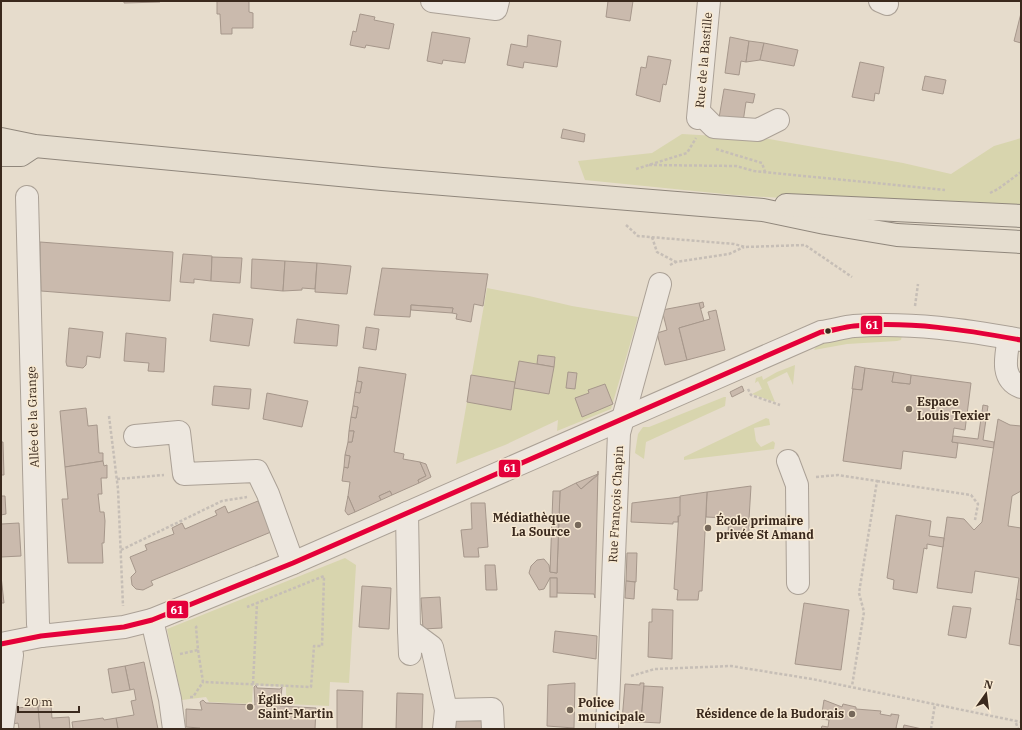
<svg xmlns="http://www.w3.org/2000/svg" width="1022" height="730" font-family="'IBM Plex Serif',serif">
<rect width="100%" height="100%" fill="#e6dccc"/>
<g fill="#d8d5ae">
<path d="M682 134 769 139 903 163 951 174 994 146 1021 138V213L734 195 585 180 578 161 652 153Z"/>
<path d="M487 288 529 296 572 306 638 317 611 409 557 431 558 420 505 445 456 464Z"/>
<path d="M902 335 901 340 897 341 847 344 814 350 819 342 853 337Z"/>
<path d="M795 365 793 385 787 372 767 382 775 402 752 394 762 389 758 381 755 383 756 378 762 376 763 380 777 372Z"/>
<path d="M724 397H726L725 406 646 442 644 459 635 453 638 434 643 427H649Z"/>
<path d="M766 418 769 419 770 425 754 428 756 441 761 447 773 441 775 443 774 449 684 460V457Z"/>
<path d="M345 558 356 565 349 683 330 682 329 706 286 704V687L253 685 252 704 209 702 206 697 182 700 167 629Z"/>
</g>
<g fill="#cabaad" stroke="#a6978b">
<path d="M124 1H160V2L124 3Z"/>
<path d="M217 1H249V12L253 13V28H232V34H221L220 14H217Z"/>
<path d="M608 1H633L630 21 606 17Z"/>
<path d="M1021 13V43L1014 41Z"/>
<path d="M360 14 375 17 374 20 394 24 389 49 366 45 365 48 350 45 353 31 356 32Z"/>
<path d="M432 32 470 38 465 63 443 60 442 64 427 61Z"/>
<path d="M528 35 561 41 557 67 524 62 523 68 507 65 511 44 527 47Z"/>
<path d="M730 37 749 41 746 62 741 61 739 75 725 73Z"/>
<path d="M749 41 764 43 760 60 746 62Z"/>
<path d="M764 43 798 50 794 66 760 60Z"/>
<path d="M648 56 671 60 666 85 663 84 660 102 636 95 641 67 646 68Z"/>
<path d="M860 62 884 67 879 94 875 93 874 101 852 97Z"/>
<path d="M925 76 946 80 943 94 922 90Z"/>
<path d="M724 89 755 94 753 103 746 102 743 122 719 118Z"/>
<path d="M563 129 585 134 584 142 561 138Z"/>
<path d="M40 242 173 252 170 301 41 291Z"/>
<path d="M183 254 212 256 211 281 194 279V283L180 282Z"/>
<path d="M212 257 242 258 240 283 211 281Z"/>
<path d="M252 259 285 261 283 291 251 288Z"/>
<path d="M285 261 317 263 315 289 302 288V290L283 291Z"/>
<path d="M317 263 351 266 347 294 315 292Z"/>
<path d="M382 268 488 274 483 306 474 304 471 322 456 319 457 314 452 313 453 308 411 305 410 317 374 315Z"/>
<path d="M703 302 704 307 700 309 699 303Z"/>
<path d="M699 303 704 321 679 328 687 360 665 365 657 333 667 330 662 310Z"/>
<path d="M411 305 453 308 452 313 411 310Z"/>
<path d="M716 310 725 350 687 360 679 328 710 319 708 312Z"/>
<path d="M213 314 253 319 249 346 210 341Z"/>
<path d="M297 319 339 325 337 346 294 343Z"/>
<path d="M366 327 379 329 376 350 363 348Z"/>
<path d="M69 328 103 332 100 358 87 356 86 365 83 368 67 366 66 362Z"/>
<path d="M126 333 166 338 164 372 148 371 149 363 124 361Z"/>
<path d="M538 355 555 357 554 367 537 364Z"/>
<path d="M519 361 554 367 549 394 514 388Z"/>
<path d="M855 366 865 368 862 390 852 389Z"/>
<path d="M359 367 406 374 394 452 404 454 403 459 420 462 426 476 418 480 419 483 392 495 390 491 379 496 381 500 355 512 348 496 350 482 342 481 344 467 348 468 350 456 345 455 348 442H352L354 431H349L351 417 356 418 358 407 353 406 355 392 360 393 362 382 357 381Z"/>
<path d="M865 368 894 372 892 382 910 384 911 375 971 383 965 430 954 428 952 442 958 443 956 458 903 451 901 469 843 461 853 389 862 390Z"/>
<path d="M568 372 577 373 575 389 566 388Z"/>
<path d="M894 372 911 375 910 384 892 382Z"/>
<path d="M471 375 515 382 511 410 467 402Z"/>
<path d="M357 381 362 382 360 393 355 392Z"/>
<path d="M605 384 613 404 582 417 575 398 589 393 588 390Z"/>
<path d="M214 386 251 389 249 409 212 405Z"/>
<path d="M742 386 744 391 732 397 730 392Z"/>
<path d="M267 393 308 401 302 427 263 419Z"/>
<path d="M983 405 988 406 983 440 994 442V448L952 442 953 436 978 439Z"/>
<path d="M353 406 358 407 356 418 351 417Z"/>
<path d="M86 408 88 426 97 425 99 453H103V461L65 467 60 411Z"/>
<path d="M998 419 1010 425 1021 426V491L1012 496 1008 526 1021 528V600L1016 599 1019 578 975 571 972 593 937 588 947 517 964 519 974 530 982 522Z"/>
<path d="M349 431H354L352 442H348Z"/>
<path d="M1 442H3L4 475H1Z"/>
<path d="M345 455 350 456 348 468 344 467Z"/>
<path d="M103 461 104 466 107 465V478H101L102 494H98L100 512H104L105 521 104 543H102L103 563H68L62 499H68L65 467Z"/>
<path d="M420 462 426 464 431 477 419 483 418 480 426 476Z"/>
<path d="M598 471 595 598 594 594 557 593V578H550L544 589 539 590 529 573 531 566 537 560 544 559 549 565 550 572 557 573 560 491 576 483 581 489 598 475Z"/>
<path d="M598 474 581 489 576 483Z"/>
<path d="M751 486 749 519 706 517 707 492Z"/>
<path d="M390 491 392 495 381 500 379 496Z"/>
<path d="M553 491H560L557 573 550 572Z"/>
<path d="M707 492 702 591H699L698 600H677L678 590 674 589 680 496Z"/>
<path d="M1 496H5L6 514 1 515Z"/>
<path d="M348 496 355 512 348 515 345 511Z"/>
<path d="M680 497V516H678V522H673V524L631 522 632 503Z"/>
<path d="M258 501 271 532 151 581 153 585 143 590 136 589 132 585 131 577 136 572 130 557 147 550 145 545 174 534 172 528 182 523 185 529 217 515 215 511 225 506 228 513Z"/>
<path d="M471 503H485L488 547 478 548 479 557H464L461 530 472 529Z"/>
<path d="M896 515 931 521 929 536 944 538 943 547 927 544V549L924 548 917 593 893 589 894 580 887 578Z"/>
<path d="M729 518 749 519V533L728 532Z"/>
<path d="M19 523 21 556 1 557V524Z"/>
<path d="M627 553H637L636 582 626 581Z"/>
<path d="M485 565H495L497 590H486Z"/>
<path d="M1 576 4 603H1Z"/>
<rect x="550" y="578" width="7" height="19"/>
<path d="M626 581 635 582 634 599 625 598Z"/>
<path d="M362 586 391 588 389 629 359 627Z"/>
<path d="M440 597 442 628 423 629 421 598Z"/>
<path d="M1016 599 1021 600V646L1009 644Z"/>
<path d="M804 603 849 610 841 670 795 664Z"/>
<path d="M953 606 971 608 966 638 948 635Z"/>
<path d="M652 609 673 610 672 659 648 657 649 622H652Z"/>
<path d="M555 631 597 636 596 659 553 652Z"/>
<path d="M144 662 158 729H118L116 718 134 715 131 701 136 700 134 689 130 690 125 666Z"/>
<path d="M125 666 130 690 112 693 108 669Z"/>
<path d="M575 683 574 728 547 726 548 685Z"/>
<path d="M640 683H644L641 722 622 721 625 684 640 685Z"/>
<path d="M256 685 257 688 280 689 282 687 280 706 316 708 315 729H200V728L186 727V709L202 710 200 702 203 700 206 703 255 705 254 687Z"/>
<path d="M644 686 663 687 660 723 641 722Z"/>
<path d="M337 690 363 691 362 729H337Z"/>
<path d="M397 693 423 694 422 729H396Z"/>
<path d="M50 699 51 705 38 706V701Z"/>
<path d="M824 700 842 707 843 704 856 707V709L881 711 880 714 891 716V714L899 715 896 728 899 729H821L822 726 828 727 829 720 821 719Z"/>
<path d="M17 702V708L38 706 40 729H19L18 723 12 724Z"/>
<path d="M51 705 52 718 69 717 70 729H40L38 706Z"/>
<path d="M483 716 484 729H453L452 717Z"/>
<path d="M103 718 104 720 116 718 118 729H73L72 722Z"/>
<path d="M904 725 922 729H903Z"/>
</g>
<g fill="none" stroke-linecap="round" stroke-linejoin="round">
<g stroke="#aba196" stroke-width="24">
<g id="minor">
<path d="M432 1 496 9 498 1"/>
<path d="M880 1 887 4"/>
<path d="M699 112 714 127 758 130 778 120"/>
<path d="M698 118 709 1"/>
<path d="M27 197 38 624 41 636"/>
<path d="M1009 338C1006 356 1000 379 1021 387"/>
<path d="M135 436 179 432 184 474 257 471 268 494 293 563"/>
<path d="M788 461 797 485 798 583"/>
<path d="M407 513 409 630 432 647 446 710 444 729"/>
<path d="M152 620 170 699 174 729"/>
<path d="M409 630 410 654"/>
<path d="M1 644 41 636 124 627 152 620 293 563 821 332C832 331 843 327 854 326 911 322 966 330 1021 340"/>
<path d="M446 710 492 709 493 729"/>
<path d="M2 729 12 655 9 643"/>
<path d="M607 729 619 433 660 284"/>
</g>
</g>
<g stroke="#90877c" stroke-width="24">
<g id="major">
<path d="M1 139 35 146 382 179 763 210 825 223 897 235 1021 242"/>
<path d="M1 155H21L33 147"/>
<path d="M786 205 1021 216"/>
</g>
</g>
<g stroke="#c6beb6" stroke-width="2.5" stroke-dasharray="3 2" stroke-linecap="butt">
<path d="M716 149 762 163 765 172"/>
<path d="M649 165 736 166 754 171 945 190"/>
<path d="M636 169 687 153 696 138"/>
<path d="M990 193 998 189 1021 172"/>
<path d="M626 225 638 236 734 244 745 247 805 245 852 277"/>
<path d="M652 237 657 252 676 262"/>
<path d="M670 265 676 262 729 254 744 247"/>
<path d="M915 306 918 284"/>
<path d="M748 389 751 395 780 405"/>
<path d="M109 416 118 489 123 606"/>
<path d="M816 477 838 475 877 481 859 593 864 612 852 686"/>
<path d="M117 479 164 475"/>
<path d="M877 481 971 495 978 504 975 520"/>
<path d="M121 550 222 501 247 497"/>
<path d="M198 650 203 682 311 687 314 646H322L324 576 247 607"/>
<path d="M180 654 198 650 196 627 198 626"/>
<path d="M631 676 655 669 731 666 812 679 1021 722"/>
<path d="M253 684 257 603"/>
<path d="M190 697H193L203 682"/>
<path d="M1016 723 1018 729"/>
<path d="M931 729 935 704"/>
</g>
<use href="#minor" stroke="#ede7df" stroke-width="22"/>
<use href="#major" stroke="#e5ddcf" stroke-width="22"/>
<g stroke="#f7e9d2" stroke-width="8">
<path id="bus-1" d="M1 644 41 636 124 627 152 620 293 563 821 332C832 331 843 327 854 326 910 321 966 330 1021 340"/>
</g>
<use href="#bus-1" stroke="#e4003a" stroke-width="5"/>
</g>
<circle fill="#3a291d" stroke="#f7e9d2" stroke-width="1.5" cx="828" cy="331" r="3.5"/>
<g fill="#76685a" stroke="#f7e9d2" stroke-width="1.5">
<circle cx="909" cy="409" r="4"/>
<circle cx="578" cy="525" r="4"/>
<circle cx="708" cy="528" r="4"/>
<circle cx="250" cy="707" r="4"/>
<circle cx="570" cy="710" r="4"/>
<circle cx="852" cy="714" r="4"/>
</g>
<g text-anchor="middle" stroke-width="3" stroke-linejoin="round" paint-order="stroke">
<g font-size="12" fill="#3a291d" stroke="#f7e9d2">
<text transform="translate(704 60) rotate(-85)" y="4">Rue de la Bastille</text>
<text transform="translate(33 417) rotate(-92)" y="4">Allée de la Grange</text>
<text transform="translate(616 504) rotate(-87)" y="4">Rue François Chapin</text>
</g>
<g font-size="12" font-weight="bold" fill="#3a291d" stroke="#f7e9d2" text-anchor="start">
<text x="917" y="406">Espace<tspan x="917" dy="14">Louis Texier</tspan></text>
<text x="570" y="522" text-anchor="end">Médiathèque<tspan x="570" dy="14">La Source</tspan></text>
<text x="716" y="525">École primaire<tspan x="716" dy="14">privée St Amand</tspan></text>
<text x="258" y="704">Église<tspan x="258" dy="14">Saint-Martin</tspan></text>
<text x="578" y="707">Police<tspan x="578" dy="14">municipale</tspan></text>
<text x="844" y="718" text-anchor="end">Résidence de la Budorais</text>
</g>
</g>
<g stroke="#f7e9d2" stroke-width="1.5">
<rect x="860" y="315" width="23" height="20" rx="4" fill="#e4003a"/>
<rect x="498" y="459" width="23" height="19" rx="4" fill="#e4003a"/>
<rect x="166" y="600" width="23" height="19" rx="4" fill="#e4003a"/>
</g>
<g font-size="11" text-anchor="middle" font-weight="bold" fill="#fff">
<text x="872" y="329">61</text>
<text x="510" y="472">61</text>
<text x="177" y="614">61</text>
</g>
<rect width="1022" height="730" fill="none" stroke="#3a291d" stroke-width="4"/>
<g transform="translate(986 694) rotate(14)" stroke="#f7e9d2" stroke-width="3" paint-order="stroke">
<path d="M0-3L7 15L0 10L-7 15Z" fill="#3a291d"/>
<text y="-6" font-size="11" font-weight="bold" text-anchor="middle" fill="#3a291d">N</text>
</g>
<path d="M18 706v6h61v-6" fill="none" stroke="#3a291d" stroke-width="2"/>
<text x="24" y="706" font-size="12" fill="#3a291d" stroke="#f7e9d2" stroke-width="3" paint-order="stroke">20 m</text>
</svg>
